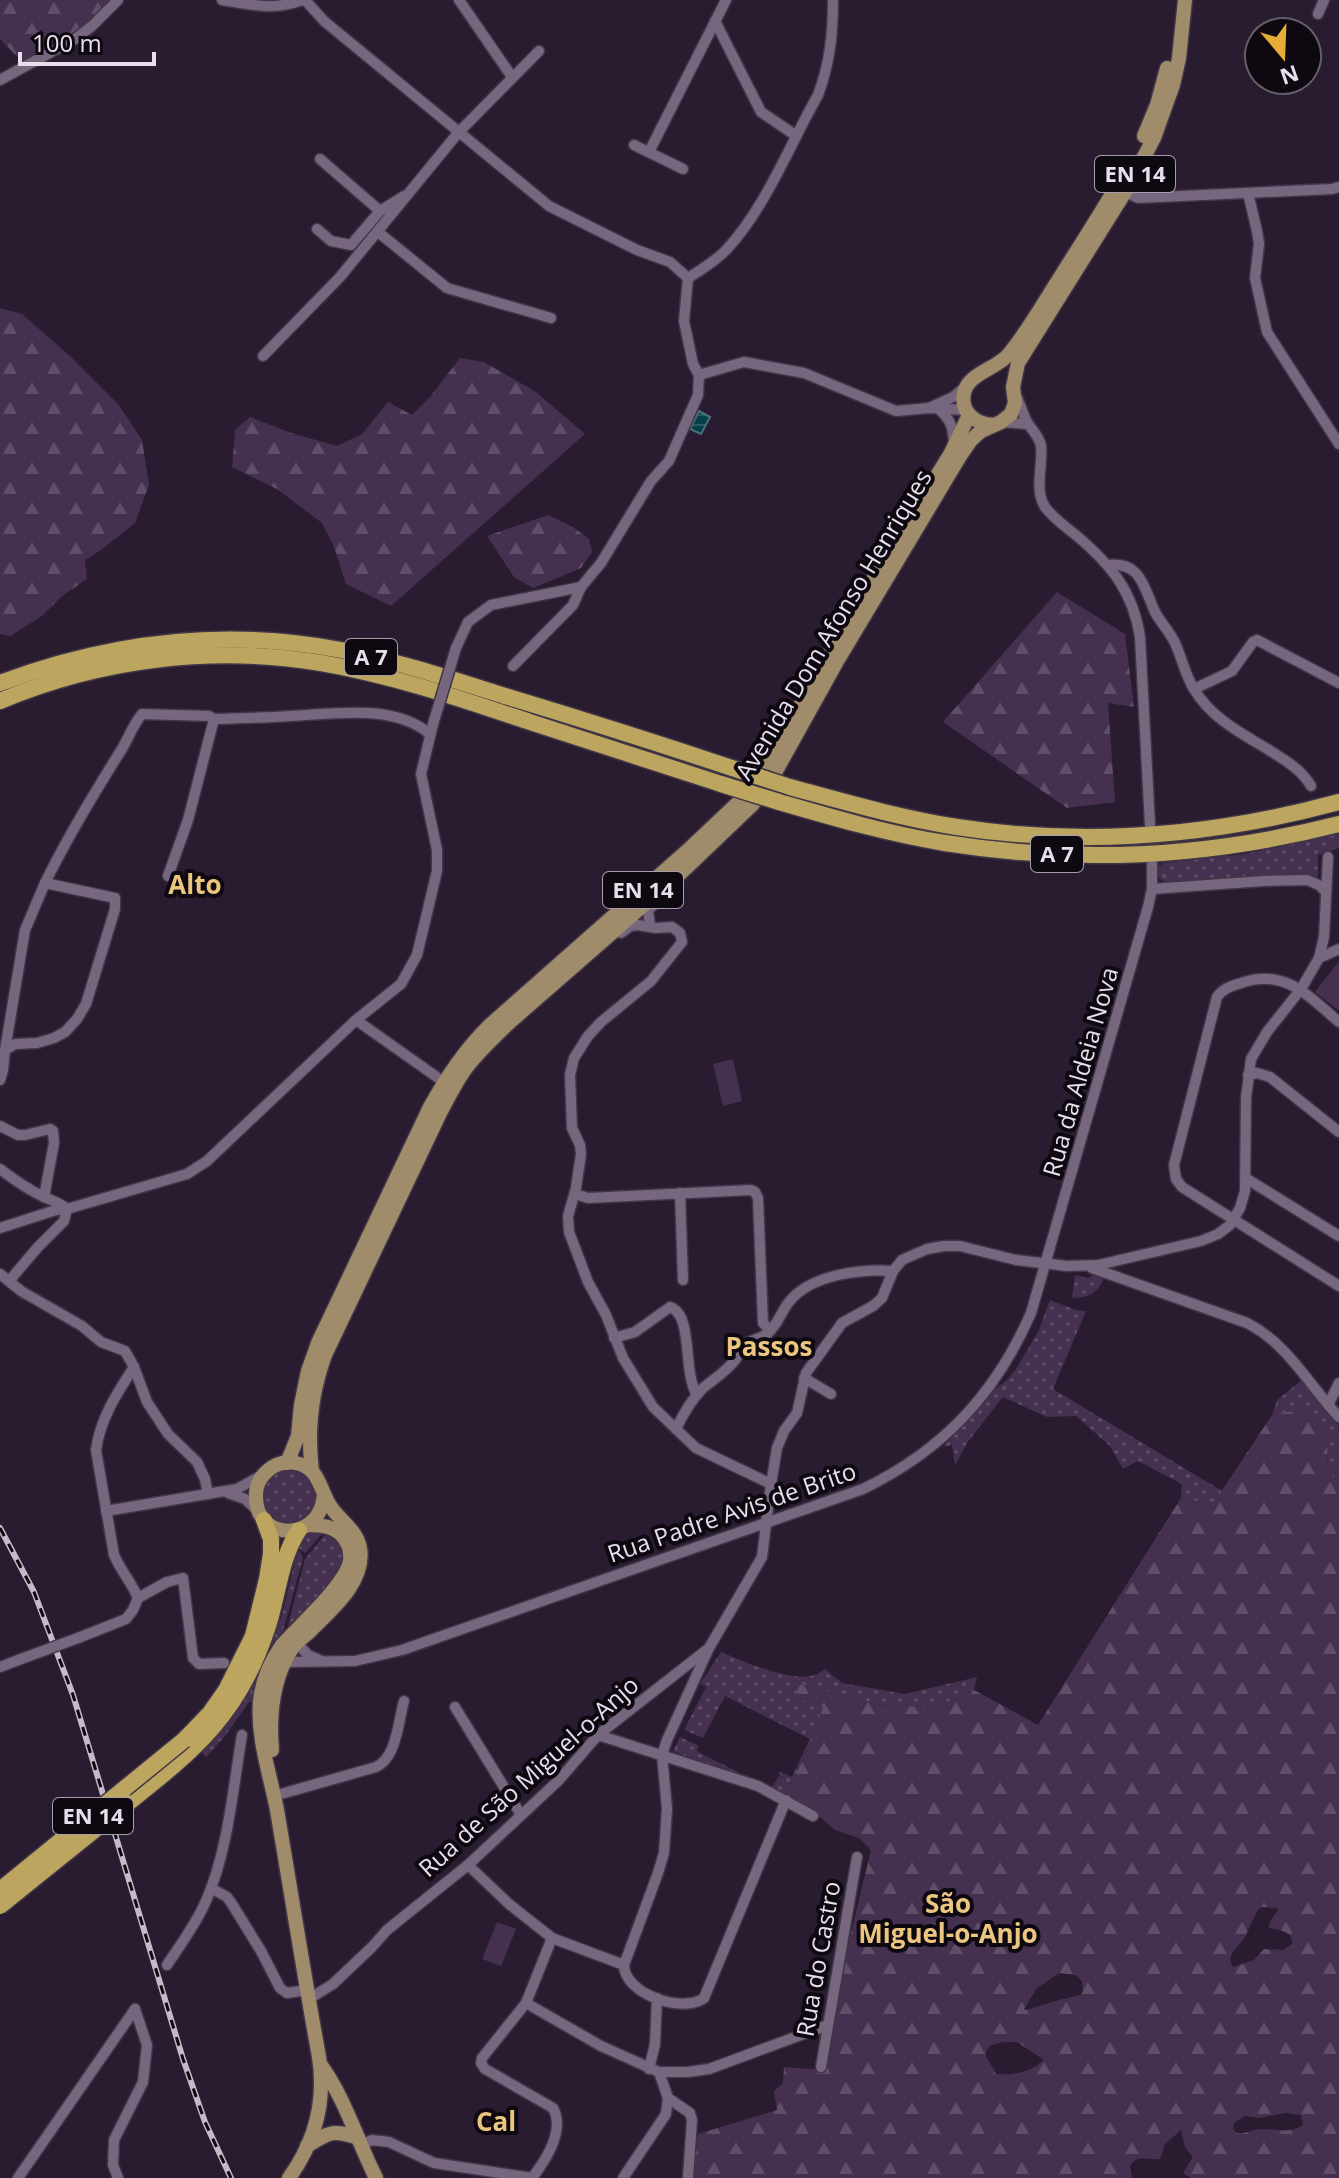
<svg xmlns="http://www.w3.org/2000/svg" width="1339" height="2178" font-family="'Open Sans',sans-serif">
<defs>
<pattern id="grass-dots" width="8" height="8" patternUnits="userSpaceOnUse" patternTransform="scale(2)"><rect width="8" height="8" fill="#453050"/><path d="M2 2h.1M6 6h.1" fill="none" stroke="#604e69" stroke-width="1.8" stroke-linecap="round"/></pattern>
<pattern id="forest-firs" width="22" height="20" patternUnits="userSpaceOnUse" patternTransform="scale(2)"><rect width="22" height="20" fill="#453050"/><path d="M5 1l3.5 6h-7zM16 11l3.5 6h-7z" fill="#604e69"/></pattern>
<pattern id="water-rules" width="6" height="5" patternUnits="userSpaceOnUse" patternTransform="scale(2)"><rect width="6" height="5" fill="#034049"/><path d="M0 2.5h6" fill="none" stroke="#285b63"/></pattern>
</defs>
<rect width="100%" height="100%" fill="#291c30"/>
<g fill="url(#grass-dots)">
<path d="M1339 834V848L1318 855V879L1309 875H1297L1167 884 1157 876 1156 865H1162V863L1245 854Z"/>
<path d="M1096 1273 1105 1276C1097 1294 1091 1297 1072 1298L1075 1275 1088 1278Z"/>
<path d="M1050 1300 1076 1310 1086 1311 1053 1389 1222 1491 1213 1504 1181 1498 1182 1484 1138 1461 1123 1469 1110 1446 1076 1416 1047 1417 1003 1397 967 1443 955 1466 952 1445 943 1447 993 1391 1007 1380 1016 1369 1038 1332Z"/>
<path d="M1302 1380 1339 1426V1477L1335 1480 1328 1469 1327 1430 1303 1409 1272 1415 1277 1400Z"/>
<circle cx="289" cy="1497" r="28"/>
<path d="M314 1532H322V1534L305 1553 298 1548 303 1537Z"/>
<path d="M327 1532C339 1538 346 1550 343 1563 340 1579 300 1616 287 1630L305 1559Z"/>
<path d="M300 1551 303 1558 283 1631 255 1702H249L225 1736 206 1757 202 1752C241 1711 264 1674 279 1620L281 1619 297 1552Z"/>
<path d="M721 1652C743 1661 792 1683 814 1675 817 1675 823 1670 825 1669L842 1683 905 1694 977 1677 974 1690 935 1708 878 1704 798 1684 823 1707 812 1740 786 1796 772 1787 779 1776 787 1780 779 1775 780 1772 792 1777 810 1739 725 1696 703 1738 684 1730 706 1687 700 1684Z"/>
<path d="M680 1737 699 1746 697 1750 700 1753 738 1772 736 1776 683 1757V1755L673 1751Z"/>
</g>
<g fill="url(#forest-firs)" fill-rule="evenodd">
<path d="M0 0H116L92 26 26 66 0 39Z"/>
<path d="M0 308 22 314 70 356 118 404 142 440 149 485 135 523 101 550 85 560 87 579 62 596 42 616 10 636 0 634Z"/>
<path d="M460 358 484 362 536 392 585 434 391 606 346 584 334 547 322 523 277 489 232 467 235 430 250 417 291 433 337 446 362 434 388 402 412 415 430 397Z"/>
<path d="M548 515 573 527 589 539 592 552 581 568 533 588 514 577 487 536Z"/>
<path d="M1057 592 1125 634 1134 707 1108 703 1115 802 1067 808 943 722Z"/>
<path d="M1303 1409 1327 1430 1328 1469 1335 1480 1339 1477V2178H1191L1183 2173 1193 2157 1185 2147 1181 2130 1165 2144 1160 2159C1148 2161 1138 2153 1130 2166L1132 2178H693L698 2134 777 2110 774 2091 783 2083 784 2067 825 2070 843 1966 871 1850 859 1838 835 1830 819 1816 786 1796 812 1740 823 1707 798 1699V1684L878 1704 935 1708 974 1690 1038 1725 1181 1498 1213 1504 1272 1415ZM1261 1907 1277 1908 1278 1910 1270 1921 1269 1928C1279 1931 1293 1930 1292 1944L1283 1950 1264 1949 1254 1960 1233 1967 1230 1960 1232 1953 1245 1937 1257 1911ZM1059 1973 1076 1975 1082 1981 1083 1992 1080 1995 1059 2000 1026 2010 1024 2009 1037 1988ZM1017 2042 1044 2060C1031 2072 1013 2076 996 2074 994 2069 987 2059 986 2055 985 2041 1008 2042 1017 2042ZM1286 2113 1301 2115 1303 2125C1289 2134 1278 2129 1262 2129 1252 2129 1245 2135 1236 2133L1233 2127 1235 2122 1245 2116 1259 2118Z"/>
</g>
<g fill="#453050">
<path d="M1339 961V1009L1338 1010 1315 992Z"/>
<path d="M733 1059 742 1101 723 1106 713 1064Z"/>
<path d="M497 1922 516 1929 501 1966 482 1959Z"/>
</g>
<path fill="url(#water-rules)" stroke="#47707a" stroke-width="2" d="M699 411 710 417 701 434 690 429Z"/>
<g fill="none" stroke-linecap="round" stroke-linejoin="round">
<g stroke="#403646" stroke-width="13">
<g id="minor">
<path d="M222 0C254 5 271 11 303 0"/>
<path d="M305 0 324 21 549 206 637 250 670 262 688 278 684 321 693 364 699 375 698 395 669 461 651 481 601 563 581 587 491 605 468 622 456 648"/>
<path d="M459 0 512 77"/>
<path d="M1318 14 1324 0"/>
<path d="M715 21 761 112 795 135"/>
<path d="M0 80 75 39 92 26 118 0"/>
<path d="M634 145 683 169"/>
<path d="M649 152 726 0"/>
<path d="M320 159 380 211 404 196"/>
<path d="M1125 192 1138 198 1332 189 1339 187"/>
<path d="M1248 193 1257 231 1259 244 1255 278 1267 332 1339 444"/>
<path d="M317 229 331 241 351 245 380 211"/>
<path d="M378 232 447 288 551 318"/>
<path d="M688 278C701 270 717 260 727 249 766 207 790 144 818 95 830 63 833 33 833 0"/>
<path d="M263 356 340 277 458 133 539 51"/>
<path d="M699 375 744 362 804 373 896 411 929 408 966 410"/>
<path d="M1017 397C1020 405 1023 413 1026 420 1031 430 1039 435 1041 446 1043 466 1034 490 1045 507 1053 518 1066 527 1077 536 1111 565 1133 591 1140 637L1150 825"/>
<path d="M931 407 953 397 965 387"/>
<path d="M939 409C952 421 953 428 954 445"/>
<path d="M1001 422 1027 424"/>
<path d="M1108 565C1141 561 1144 588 1155 612 1161 623 1170 632 1175 643 1182 658 1185 675 1194 689 1211 718 1241 733 1269 750 1286 761 1301 769 1311 786"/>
<path d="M513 666 573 605 581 587"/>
<path d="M1194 689 1232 671 1253 642 1257 640 1339 683"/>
<path d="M214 719C239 718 265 718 290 716 335 714 393 703 430 734"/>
<path d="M45 883C67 838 93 795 120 752 128 740 132 726 142 714L209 716 214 719 188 820 168 876"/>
<path d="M1152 889 1263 881 1307 880 1319 885 1325 891"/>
<path d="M650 926 648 910 658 901"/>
<path d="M621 933 630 926 638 925 656 928 672 927 680 933 682 942 651 981 601 1022 588 1036 574 1058 570 1075 572 1128 580 1145 581 1154 576 1188 568 1216 569 1232 588 1282 606 1315 623 1358 653 1407 696 1448 771 1484"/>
<path d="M1319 958 1339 949"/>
<path d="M356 1020 441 1080"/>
<path d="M1339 1022C1309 997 1287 969 1244 982 1233 986 1224 987 1217 997L1174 1165 1176 1179 1182 1187 1339 1286"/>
<path d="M1248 1075 1257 1073 1270 1077 1339 1132"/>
<path d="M0 1080 3 1070 5 1050 15 1044 37 1043 54 1038 65 1032 77 1019 86 1004 115 909V898L45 883 25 930 5 1050"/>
<path d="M0 1126 18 1135H25L50 1129 53 1131 54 1143 44 1197"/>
<path d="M0 1169C13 1179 29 1190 44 1197 53 1201 60 1203 67 1209"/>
<path d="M1247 1179 1339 1236"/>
<path d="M680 1193 683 1280"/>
<path d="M575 1194 588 1198 751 1190 755 1192 758 1198 763 1323 770 1330"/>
<path d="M0 1228 56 1210 67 1209 187 1174 207 1161 356 1020 401 984 417 955 437 871V850L421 774 433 724"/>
<path d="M1092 1268 1247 1323C1287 1343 1309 1385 1339 1417"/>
<path d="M0 1274 21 1291 82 1326 101 1342 125 1351 134 1367 147 1402 168 1434 197 1462 205 1479 208 1494"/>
<path d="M9 1281 38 1247 64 1221 67 1209"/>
<path d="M614 1338 635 1332 670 1307C694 1315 682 1371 697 1395"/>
<path d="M134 1367C117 1393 100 1419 96 1450L114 1555C121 1571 132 1583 138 1598"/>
<path d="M804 1378 831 1394"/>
<path d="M1328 1405 1339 1383"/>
<path d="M676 1429C683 1414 691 1400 703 1388 714 1379 727 1371 736 1359 739 1354 740 1347 746 1344 753 1339 761 1339 768 1333 778 1324 781 1312 789 1302 811 1274 861 1269 893 1271"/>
<path d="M228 1493 245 1499 258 1511"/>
<path d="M106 1511 237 1489 262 1475"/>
<path d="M78 1638 126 1619 133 1610 138 1598 167 1582 183 1578 193 1658 199 1664 224 1663"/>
<path d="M297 1643 308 1655 322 1661"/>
<path d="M708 1650 667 1740 662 1755 667 1809 664 1853 658 1873 624 1965C624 1994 683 2014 704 1998L786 1800"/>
<path d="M285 1662 355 1661 402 1650 863 1489C943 1450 995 1395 1031 1313L1148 907 1152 889V864"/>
<path d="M0 1667 21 1659"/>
<path d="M455 1707 521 1815"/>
<path d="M598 1735 758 1786 813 1816"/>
<path d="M274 1796 376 1767C397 1757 398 1722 404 1701"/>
<path d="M468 1865 509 1904 552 1938 624 1965"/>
<path d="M211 1888 227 1897 232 1904 261 1951 280 1988 287 1993 307 1990"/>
<path d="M167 1965C181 1944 196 1924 206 1901 228 1851 233 1788 242 1735"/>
<path d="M309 1999 333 1984 372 1947 387 1930 468 1865 559 1780 598 1735 709 1648 762 1557 771 1484 777 1448 784 1431 797 1413 806 1373 842 1323 873 1306 882 1298 893 1271 902 1260 927 1249 944 1246H960L1016 1260 1067 1266 1098 1265 1201 1241 1218 1234 1230 1225 1240 1208 1245 1191 1246 1098 1251 1059 1267 1032 1301 989 1319 958 1324 937 1328 857"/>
<path d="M526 2003 601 2046 659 2072H688L709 2069 828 2025"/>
<path d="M821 2067 857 1857"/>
<path d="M649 2069 655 2044 657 1998"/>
<path d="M668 2098 690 2113 692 2120 688 2178"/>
<path d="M361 2145 372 2140 389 2142 434 2163 533 2178"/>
<path d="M18 2178 135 2009"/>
<path d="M118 2178 113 2165 114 2140 143 2082 147 2045 135 2009"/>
<path d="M532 2178C546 2160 565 2130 553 2108L485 2069 481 2063 482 2058 526 2003 552 1938"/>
<path d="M623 2178 666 2114 668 2098 659 2072"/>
</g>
</g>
<g stroke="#403646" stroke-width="17">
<g id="major">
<path d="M1144 136 1157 105 1167 68"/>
<path d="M993 425C975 424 960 412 964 393 968 373 997 369 1009 354 1029 330 1044 302 1061 276 1084 239 1108 203 1129 165"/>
<path d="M287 1463 298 1436 301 1405 308 1371 318 1343 430 1107C447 1077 464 1051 489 1026L687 851 743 798 763 771 867 589 951 453 969 415"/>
<path d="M312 1471C307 1431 311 1393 325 1355L440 1113C448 1098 456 1082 466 1068 479 1051 495 1036 511 1021L685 869 752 805 772 778 836 663 960 456 971 440 981 431 1001 422 1011 414 1015 403 1013 387 1018 363 1125 192 1154 138 1173 85 1179 58 1185 0"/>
<path d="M272 1750C269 1715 272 1680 291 1650 295 1643 302 1638 308 1633 330 1611 366 1582 360 1548 356 1528 338 1520 329 1504 319 1487 319 1468 296 1463 275 1459 255 1476 256 1497 256 1542 321 1543 324 1494"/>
<path d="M320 2064C345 2098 357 2140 376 2178"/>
<path d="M307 2146C329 2132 333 2129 358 2138"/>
<path d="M289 2178C315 2142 326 2102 319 2057 304 1975 291 1892 277 1810 270 1774 257 1738 260 1701 262 1681 270 1662 282 1645 299 1626 346 1584 350 1561 351 1553 349 1544 343 1537 335 1526 321 1525 308 1525"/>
</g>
</g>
<g stroke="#403646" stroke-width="19">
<g id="highway">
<path d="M0 683C110 642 225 628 341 650 397 661 451 679 505 696 581 719 657 743 732 768"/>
<path d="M0 701C100 659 213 645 321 663 392 675 461 699 530 722 594 743 657 763 721 784"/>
<path d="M790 787C845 802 900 818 957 827 1085 847 1214 836 1339 802"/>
<path d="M779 802C834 818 889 834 945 843 1076 864 1210 857 1339 824"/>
<path d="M184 1740 210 1713 226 1690 253 1636 267 1579 271 1554V1539L264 1520"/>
<path d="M128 1803C196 1749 239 1714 267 1629 278 1597 280 1558 299 1530"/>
</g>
</g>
<use href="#minor" stroke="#76677f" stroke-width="10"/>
<use href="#major" stroke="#a08c6b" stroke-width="14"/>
<use href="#highway" stroke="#bca55e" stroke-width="16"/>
<g stroke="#c4bbca" stroke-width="6">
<path id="rail" d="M0 1528 34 1592 73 1695 183 2059 205 2122 231 2178"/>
</g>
<use href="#rail" stroke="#0e0911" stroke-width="3" stroke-dasharray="9" stroke-linecap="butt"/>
<g stroke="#403646" stroke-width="13" stroke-linecap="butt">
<g id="minor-bridge">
<path d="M433 724 456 648"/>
<path d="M21 1659 78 1638"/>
</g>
</g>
<g stroke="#403646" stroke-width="19" stroke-linecap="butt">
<g id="highway-bridge">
<path d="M732 768 790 787"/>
<path d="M721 784 779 802"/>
<path d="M0 1890 184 1740"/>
<path d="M0 1906 128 1803"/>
</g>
</g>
<use href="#minor-bridge" stroke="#76677f" stroke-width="10"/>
<use href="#highway-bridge" stroke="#bca55e" stroke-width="16"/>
</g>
<g text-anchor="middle" stroke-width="8" stroke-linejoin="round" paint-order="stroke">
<g fill="#0e0911" stroke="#a69faa" stroke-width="2">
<rect x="1095" y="156" width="80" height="36" rx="6"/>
<rect x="345" y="639" width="52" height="36" rx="6"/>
<rect x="1031" y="836" width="52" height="36" rx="6"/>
<rect x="603" y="872" width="80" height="36" rx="6"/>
<rect x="53" y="1798" width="80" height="36" rx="6"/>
</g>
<g font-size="22" font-weight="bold" fill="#e7dfec">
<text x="1135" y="182">EN 14</text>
<text x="371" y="665">A 7</text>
<text x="1057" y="862">A 7</text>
<text x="643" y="898">EN 14</text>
<text x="93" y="1824">EN 14</text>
</g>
<g font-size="24" fill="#e7dfec" stroke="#0e0911">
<text transform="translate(834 625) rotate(-59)" y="8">Avenida Dom Afonso Henriques</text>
<text transform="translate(1081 1072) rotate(-74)" y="8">Rua da Aldeia Nova</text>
<text transform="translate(732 1513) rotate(-19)" y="8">Rua Padre Avis de Brito</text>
<text transform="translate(529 1777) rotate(-42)" y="8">Rua de São Miguel-o-Anjo</text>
<text transform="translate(819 1959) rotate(-80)" y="8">Rua do Castro</text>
</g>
<g font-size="26" font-weight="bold" fill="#ecc67e" stroke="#0e0911">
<text x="195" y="894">Alto</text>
<text x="769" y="1356">Passos</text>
<text x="948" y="1913">São<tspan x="948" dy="30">Miguel-o-Anjo</tspan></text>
<text x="496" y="2131">Cal</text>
</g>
</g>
<g transform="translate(1283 56) rotate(161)"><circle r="38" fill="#0e0911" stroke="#655f69" stroke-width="2"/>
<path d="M0-6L14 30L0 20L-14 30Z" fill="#e5ad35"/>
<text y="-12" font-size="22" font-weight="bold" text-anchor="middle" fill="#e7dfec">N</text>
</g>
<path d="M20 52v12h134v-12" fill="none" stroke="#e7dfec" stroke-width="4"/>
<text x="32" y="52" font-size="24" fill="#e7dfec" stroke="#0e0911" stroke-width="6" paint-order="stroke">100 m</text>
</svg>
